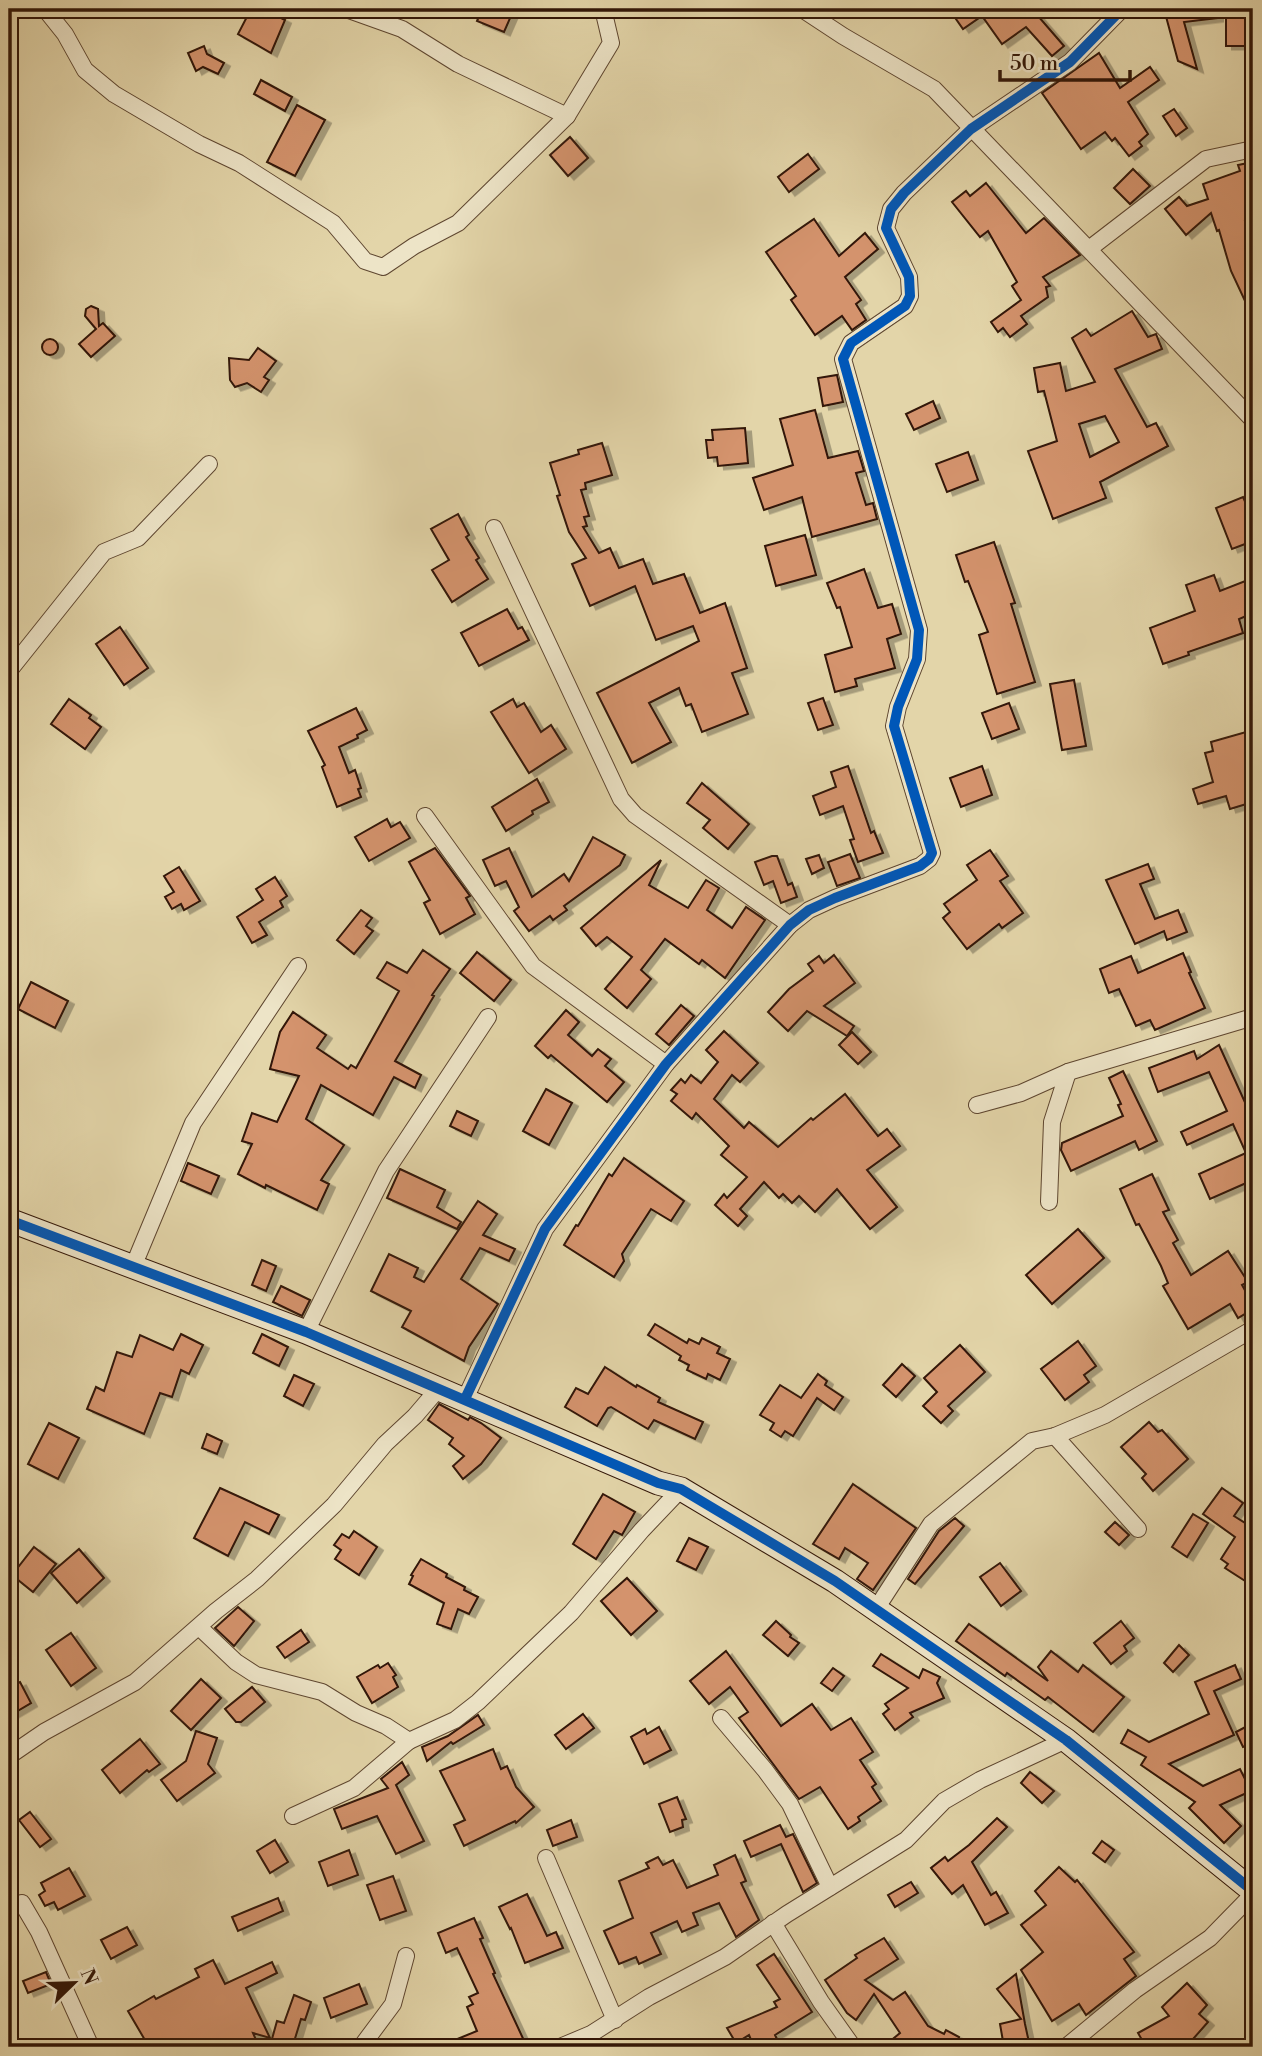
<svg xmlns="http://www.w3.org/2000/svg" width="1262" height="2056" font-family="'Libre Bodoni',serif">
<defs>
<filter id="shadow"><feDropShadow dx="6" dy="3.5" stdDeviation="0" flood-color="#0004"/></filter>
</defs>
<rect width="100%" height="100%" fill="#e3d5a9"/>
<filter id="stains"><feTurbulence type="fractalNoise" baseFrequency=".00286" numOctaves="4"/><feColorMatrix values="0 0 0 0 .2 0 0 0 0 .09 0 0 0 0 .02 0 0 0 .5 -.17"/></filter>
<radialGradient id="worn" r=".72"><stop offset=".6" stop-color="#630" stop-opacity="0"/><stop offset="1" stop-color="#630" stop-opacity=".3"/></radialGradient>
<g fill="#d4936d" stroke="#321607" stroke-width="2" fill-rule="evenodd" filter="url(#shadow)">
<path d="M251 9H277L273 14 285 20 271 53 238 34Z"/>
<path d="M482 9H514L504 32 477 21Z"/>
<path d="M949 9H1032L1064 46 1052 56 1026 27 1002 44 982 16 963 29Z"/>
<path d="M1164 9H1217V18L1184 22 1197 69 1178 61Z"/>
<rect x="1226" y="16" width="22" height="30"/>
<path d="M204 46 207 54 224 63 218 74 203 67 196 71 188 53Z"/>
<path d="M1099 53 1120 88 1150 67 1159 80 1128 102 1148 134 1139 142 1142 146 1129 156 1115 138 1112 141 1105 132 1081 149 1042 93Z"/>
<path d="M261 80 292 97 285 111 254 94Z"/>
<path d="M297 105 325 120 295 176 267 162Z"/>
<path d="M1174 109 1187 128 1176 136 1163 116Z"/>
<path d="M570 137 588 158 568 176 550 155Z"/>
<path d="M808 154 819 169 789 192 778 177Z"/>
<path d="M1253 162V205H1250L1251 211 1246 212 1248 220 1245 221 1253 252V318L1231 271 1219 230 1217 231 1211 213 1186 235 1165 209 1179 197 1187 206 1208 199 1203 184 1240 171 1238 165Z"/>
<path d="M1133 169 1150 186 1130 204 1114 188Z"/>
<path d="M986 183 1026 233 1044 218 1080 255 1043 277 1050 286 1046 287 1048 297 1021 316 1027 324 1010 337 1003 328 998 332 991 322 1021 300 1012 286 1017 282 988 231 980 237 952 202 966 191 970 196Z"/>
<path d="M814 219 839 256 865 233 878 249 845 277 861 300 856 304 866 320 852 330 842 316 815 335 791 300 796 296 766 252Z"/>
<path d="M91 306 98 309 99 326 103 323 115 336 91 357 79 344 96 329 85 316 86 309Z"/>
<path d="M1132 311 1148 337 1156 334 1162 349 1115 369 1147 427 1156 423 1168 446 1100 482 1106 498 1053 519 1028 451 1057 441 1044 391 1038 392 1034 368 1060 363 1066 391 1095 382 1072 338 1086 329 1091 336ZM1105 416 1119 442 1090 457 1079 424Z"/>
<circle cx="50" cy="347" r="8"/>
<path d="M258 348 276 361 264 377 269 380 261 392 247 383 235 387 230 380 229 358 249 360Z"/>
<path d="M837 375 843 402 823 406 818 378Z"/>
<path d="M933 401 940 418 914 430 906 414Z"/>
<path d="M815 410 828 458 858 451 864 471 856 473 866 505 873 503 877 519 812 537 802 497 764 510 753 478 793 465 780 419Z"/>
<path d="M745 428 748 463 718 466 717 457 708 458 706 440H713L712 430Z"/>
<path d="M602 443 612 475 585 483 586 489 581 490 589 516 584 517 587 526 583 527 599 553 610 548 619 568 643 559 653 584 684 574 700 613 725 603 747 668 732 673 748 714 702 732 691 704 686 706 679 688 649 703 671 742 632 763 597 693 699 641 693 626 656 640 635 586 590 606 572 564 586 558 569 532 557 496 560 495 550 463 579 454 578 450Z"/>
<path d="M968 452 978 480 947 492 936 464Z"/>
<path d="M1243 497 1247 506 1253 503V541L1232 549 1216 508Z"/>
<path d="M458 514 469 535 466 537 479 558 476 560 488 579 452 602 432 570 449 560 431 529Z"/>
<path d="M805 535 816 575 776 586 765 546Z"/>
<path d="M994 542 1015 603 1011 604 1035 682 997 694 979 635 988 632 968 581 965 582 956 555Z"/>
<path d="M864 569 878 608 892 604 901 634 887 639 895 668 855 679 857 686 835 692 825 655 852 647 840 607 837 608 827 583Z"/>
<path d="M1214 575 1220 591 1253 578V613L1239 619 1243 633 1188 652 1189 655 1163 664 1150 628 1195 611 1186 585Z"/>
<path d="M507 609 518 629 522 627 529 640 479 666 461 633Z"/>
<path d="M120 627 148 668 124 685 96 644Z"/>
<path d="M1074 680 1086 746 1062 750 1050 684Z"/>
<path d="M823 698 833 725 818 730 808 703Z"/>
<path d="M69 699 91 715 89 718 101 727 85 749 51 724Z"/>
<path d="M513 699 517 707 524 703 541 732 551 725 566 749 529 773 491 712Z"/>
<path d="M1009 703 1019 729 992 739 982 713Z"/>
<path d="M356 708 367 730 357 735 358 738 339 747 349 773 355 770 361 788 358 789 361 797 337 807 322 767 325 765 308 731Z"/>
<path d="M1253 730V802L1230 809 1226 796 1198 804 1193 789 1213 782 1205 753 1213 751 1211 742Z"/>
<path d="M848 766 871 833 874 831 883 853 858 862 850 840 854 839 843 806 820 815 813 796 836 787 831 772Z"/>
<path d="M982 766 992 795 961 807 950 778Z"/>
<path d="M537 779 549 802 532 811 533 814 506 831 492 807Z"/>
<path d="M702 783 749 824 728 849 703 828 710 820 687 803Z"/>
<path d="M387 819 391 827 400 822 410 838 369 861 355 837Z"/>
<path d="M593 837 625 855 620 865 564 906 567 910 553 920 550 916 529 931 514 911 519 907 506 881 495 886 483 860 509 848 532 897 564 874 569 881Z"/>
<path d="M435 848 470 896 466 898 475 914 440 934 424 903 430 900 409 862Z"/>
<path d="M990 850 1008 876 1000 881 1023 913 1002 928 999 924 967 949 943 918 950 912 944 904 977 880 967 865Z"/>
<path d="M850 854 860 878 837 886 828 862Z"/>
<path d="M819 855 824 868 812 874 806 859Z"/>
<path d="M772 856H777L788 885 792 883 797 897 781 903 773 881 764 885 755 862Z"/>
<path d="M661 860 649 885 688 908 706 880 719 888 707 910 732 928 746 907 765 920 725 978 702 960 699 964 665 939 641 970 651 979 627 1008 605 989 632 957 607 937 596 946 581 928Z"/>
<path d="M1148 864 1154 879 1140 884 1155 919 1178 910 1187 932 1167 940 1164 931 1135 944 1106 880Z"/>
<path d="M179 867 200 901 184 910 181 904 172 909 165 897 174 892 164 876Z"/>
<path d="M275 877 287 896 280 901 283 907 259 922 267 935 252 943 237 917 263 900 256 889Z"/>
<path d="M361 910 372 918 366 926 373 931 354 954 337 940Z"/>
<path d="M423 950 450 969 432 995 434 996 395 1061 421 1075 415 1088 394 1077 373 1115 321 1085 306 1119 344 1145 321 1180 329 1184 317 1210 266 1185 265 1188 238 1174 252 1144 242 1141 252 1113 277 1122 299 1076 270 1069 280 1032 293 1012 326 1035 317 1048 348 1069 351 1065 356 1068 399 991 377 978 387 962 407 973Z"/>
<path d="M477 952 511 980 494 1001 460 973Z"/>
<path d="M1183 953 1191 972 1189 973 1205 1008 1155 1030 1150 1020 1136 1026 1119 989 1109 993 1100 969 1131 956 1138 973Z"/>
<path d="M834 955 855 983 824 1006 854 1026 847 1036 807 1011 788 1031 768 1012 789 989 813 971 808 964 819 956 824 963Z"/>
<path d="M31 982 68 1001 55 1028 18 1009Z"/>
<path d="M681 1005 694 1016 669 1045 656 1034Z"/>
<path d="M566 1010 579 1022 568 1035 592 1056 598 1049 611 1059 605 1066 624 1082 607 1102 551 1055 548 1058 535 1046Z"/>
<path d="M724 1031 758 1063 740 1082 732 1075 714 1099 744 1128 749 1122 778 1147 811 1118 813 1120 845 1094 878 1136 887 1129 900 1146 867 1170 897 1207 870 1229 837 1189 815 1212 799 1196 792 1203 783 1194 779 1198 764 1182 740 1209 747 1216 738 1226 715 1205 724 1194 727 1198 747 1177 721 1155 729 1146 696 1113 692 1119 671 1101 677 1094 671 1090 681 1079 685 1083 691 1075 701 1083 718 1062 706 1050Z"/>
<path d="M852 1032 871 1052 858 1064 839 1045Z"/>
<path d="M1219 1045 1253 1120V1180L1210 1199 1199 1174 1246 1153 1233 1124 1187 1145 1181 1132 1227 1111 1209 1072 1158 1092 1149 1068 1194 1051 1197 1059Z"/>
<path d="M1123 1071 1157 1141 1139 1150 1135 1141 1071 1171 1061 1150 1062 1143 1123 1116 1118 1105 1121 1104 1109 1078Z"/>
<path d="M546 1089 572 1103 549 1145 523 1131Z"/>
<path d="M457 1111 478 1121 471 1136 450 1126Z"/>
<path d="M624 1158 684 1201 671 1221 651 1209 622 1254 624 1261 614 1277 564 1245 576 1225 578 1226 609 1174 612 1176Z"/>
<path d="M188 1163 219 1176 211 1194 181 1181Z"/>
<path d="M400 1169 445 1190 437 1207 461 1222 457 1229 387 1198Z"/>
<path d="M1152 1174 1169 1210 1163 1212 1178 1240 1173 1243 1191 1275 1228 1251 1248 1282 1242 1285 1253 1305V1309L1238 1318 1230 1304 1188 1329 1163 1286 1168 1283 1161 1266 1139 1224 1136 1225 1120 1189Z"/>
<path d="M478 1201 497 1214 483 1235 515 1249 509 1261 480 1248 461 1279 498 1304 469 1347 464 1361 402 1327 411 1311 371 1291 389 1254 418 1268 414 1277 424 1282Z"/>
<path d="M1078 1229 1104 1258 1052 1304 1026 1275Z"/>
<path d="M262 1260 276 1266 266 1291 252 1285Z"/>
<path d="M281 1286 310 1300 302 1316 273 1302Z"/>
<path d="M655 1324 687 1343 689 1339 699 1344 702 1338 720 1347 717 1353 730 1359 720 1380 708 1374 706 1379 687 1370 689 1365 679 1360 681 1356 648 1335Z"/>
<path d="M181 1334 203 1345 189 1374 181 1370 172 1397 160 1393 144 1434 87 1409 96 1387 104 1391 117 1352 132 1357 140 1335 173 1350Z"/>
<path d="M262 1334 288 1347 279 1366 253 1353Z"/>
<path d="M1078 1341 1096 1366 1084 1375 1089 1382 1065 1400 1041 1369Z"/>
<path d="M960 1345 985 1372 948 1406 953 1411 941 1423 923 1406 937 1392 924 1378Z"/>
<path d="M902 1364 915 1376 896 1397 883 1385Z"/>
<path d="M605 1367 636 1387 637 1385 660 1398 658 1402 703 1422 695 1439 654 1420 648 1429 611 1407 608 1408 597 1426 565 1407 576 1388 588 1394Z"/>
<path d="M818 1374 827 1381 825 1385 843 1397 834 1410 817 1398 793 1436 785 1431 781 1437 770 1430 774 1423 760 1415 780 1385 801 1398Z"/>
<path d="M294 1375 314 1384 303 1406 284 1396Z"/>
<path d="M439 1404 468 1420 470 1417 481 1423 501 1438 481 1464 463 1479 453 1466 464 1456 449 1444 453 1438 428 1420Z"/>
<path d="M1149 1422 1158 1432 1162 1430 1188 1459 1153 1491 1142 1478 1146 1474 1121 1447Z"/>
<path d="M49 1423 79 1438 58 1479 28 1464Z"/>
<path d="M207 1434 222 1441 217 1454 202 1448Z"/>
<path d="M853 1484 916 1528 873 1590 857 1579 868 1563 845 1548 839 1559 813 1544Z"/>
<path d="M220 1488 279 1515 269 1534 245 1522 228 1556 194 1538Z"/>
<path d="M1222 1488 1243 1503 1234 1516 1253 1528V1586L1225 1568 1228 1564 1221 1559 1235 1537 1203 1514Z"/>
<path d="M603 1494 635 1512 622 1535 614 1531 596 1559 573 1544Z"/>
<path d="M1193 1514 1208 1523 1187 1557 1172 1547Z"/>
<path d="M955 1518 964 1526 915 1584 908 1579 939 1531Z"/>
<path d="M1115 1522 1129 1535 1119 1545 1105 1532Z"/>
<path d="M354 1531 377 1547 359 1575 335 1559 341 1550 334 1545 342 1534 349 1538Z"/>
<path d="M689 1538 708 1547 696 1570 677 1561Z"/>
<path d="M34 1547 56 1564 33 1592 12 1575Z"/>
<path d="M79 1549 104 1578 77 1603 51 1573Z"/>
<path d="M421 1559 447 1574 446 1577 465 1587 464 1590 478 1597 469 1614 458 1609 451 1629 437 1624 444 1603 409 1584 413 1576 411 1575Z"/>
<path d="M1000 1563 1021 1591 1001 1606 980 1577Z"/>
<path d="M627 1578 657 1611 631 1635 601 1601Z"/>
<path d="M238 1607 254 1621 234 1646 215 1628Z"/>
<path d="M776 1621 791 1635 790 1637 799 1643 788 1656 763 1635Z"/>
<path d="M1121 1621 1134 1638 1124 1646 1127 1651 1111 1664 1094 1643Z"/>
<path d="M969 1624 1048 1681 1038 1667 1051 1651 1078 1672 1083 1665 1124 1697 1093 1732 1048 1697 1045 1700 1007 1673 1005 1676 956 1641Z"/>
<path d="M301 1630 309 1642 285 1658 277 1647Z"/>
<path d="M71 1633 96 1668 71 1686 46 1650Z"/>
<path d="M1179 1645 1189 1655 1173 1672 1164 1663Z"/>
<path d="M726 1651 781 1726 812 1704 831 1730 851 1718 873 1752 860 1760 876 1784 872 1787 881 1801 858 1817 860 1821 848 1829 820 1787 799 1799 739 1718 748 1712 730 1687 709 1704 690 1681Z"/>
<path d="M881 1654 919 1678 923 1669 940 1677 937 1683 944 1698 910 1713 913 1717 895 1730 883 1714 889 1709 885 1704 908 1688 873 1666Z"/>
<path d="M388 1663 396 1675 393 1677 398 1687 372 1703 357 1677 378 1665 380 1668Z"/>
<path d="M1235 1665 1241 1679 1214 1691 1234 1735 1169 1764 1203 1786 1240 1769 1251 1791 1220 1805 1241 1826 1224 1843 1189 1808 1195 1802 1141 1765 1146 1757 1121 1743 1128 1730 1149 1742 1209 1714 1195 1682Z"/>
<path d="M833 1668 844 1676 832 1691 821 1683Z"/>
<path d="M201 1679 221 1698 191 1730 171 1711Z"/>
<path d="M20 1682 31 1703 9 1716V1687Z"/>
<path d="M252 1687 265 1702 241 1722H236L225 1709Z"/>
<path d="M583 1714 594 1728 566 1749 555 1735Z"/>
<path d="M478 1715 484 1725 453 1744 451 1742 427 1761 422 1747 448 1736Z"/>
<path d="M1253 1723V1743L1243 1747 1236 1732Z"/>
<path d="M659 1727 671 1750 644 1764 631 1737 645 1729 647 1734Z"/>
<path d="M196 1731 217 1738 208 1764 215 1773 177 1801 161 1780 186 1761Z"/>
<path d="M140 1739 160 1764 149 1772 147 1770 120 1793 102 1770Z"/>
<path d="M493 1749 501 1769 507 1766 516 1787 534 1807 516 1823 515 1821 464 1846 454 1825 465 1820 440 1771Z"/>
<path d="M402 1762 409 1775 396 1785 424 1841 396 1854 377 1816 342 1829 334 1809 388 1788 381 1779Z"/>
<path d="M1030 1772 1054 1791 1042 1803 1021 1783Z"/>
<path d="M677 1797 686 1819 682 1820 683 1827 670 1832 659 1804Z"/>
<path d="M30 1812 51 1839 40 1847 19 1820Z"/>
<path d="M997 1818 1007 1827 972 1862 991 1895 996 1892 1008 1913 985 1925 963 1885 952 1894 931 1868 945 1857 948 1861 969 1845Z"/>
<path d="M571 1820 577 1837 553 1846 547 1830Z"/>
<path d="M780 1825 786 1837 793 1834 817 1883 803 1892 781 1844 751 1857 744 1841Z"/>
<path d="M275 1840 288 1862 270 1873 257 1851Z"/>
<path d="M1102 1841 1114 1850 1105 1862 1093 1853Z"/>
<path d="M349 1850 358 1875 328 1886 319 1862Z"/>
<path d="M735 1855 746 1881 741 1883 759 1920 736 1937 719 1903 693 1913 698 1925 682 1932 677 1921 651 1933 661 1954 639 1964 636 1957 619 1964 604 1931 633 1918 619 1881 649 1868 646 1863 658 1857 663 1865 673 1860 687 1888 718 1875 714 1865Z"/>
<path d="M1059 1867 1075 1882 1077 1880 1134 1952 1124 1959 1136 1976 1086 2015 1079 2004 1052 2021 1021 1970 1043 1952 1021 1925 1046 1905 1035 1891Z"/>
<path d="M69 1868 85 1896 58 1910 54 1902 45 1906 39 1895 45 1891 41 1883Z"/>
<path d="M393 1876 406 1911 380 1920 367 1885Z"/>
<path d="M911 1882 918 1893 895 1907 888 1895Z"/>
<path d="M527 1894 547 1936 556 1932 563 1948 525 1963 511 1928 510 1929 499 1907Z"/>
<path d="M278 1898 283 1911 238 1931 232 1917Z"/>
<path d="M474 1918 483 1938 480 1939 495 1973 493 1974 527 2047H438L477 2031 467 2007 473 2004 469 1997 478 1993 457 1948 446 1953 438 1933Z"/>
<path d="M127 1927 137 1945 111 1959 101 1940Z"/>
<path d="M884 1938 898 1959 865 1980 893 2000 905 1992 928 2026 944 2034 946 2030 959 2037 958 2041 972 2047H883L900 2033 874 1994 856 2020 847 2013 825 1980 857 1958 855 1955Z"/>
<path d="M774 1954 812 2012 775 2035 777 2039 767 2043 769 2047H754L749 2035 736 2043 727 2028 777 2007 774 2002 780 1999 757 1965Z"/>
<path d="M213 1960 225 1984 272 1962 277 1973 246 1988 270 2038 253 2033 259 2047H193L190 2041 179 2047H149L128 2011 154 1996 156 1999 199 1977 195 1969Z"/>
<path d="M46 1972 51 1984 28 1993 23 1981Z"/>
<path d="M1016 1974 1025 2024 1030 2047H1004L1000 2024 1021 2019 997 1989Z"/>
<path d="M1187 1983 1207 2005 1199 2014 1208 2022 1186 2047H1146L1138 2033 1169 2016 1162 2007Z"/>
<path d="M359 1984 367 2004 331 2018 324 1998Z"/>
<path d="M294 1995 311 2002 305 2020 301 2019 293 2045 272 2039 277 2021 284 2023Z"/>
</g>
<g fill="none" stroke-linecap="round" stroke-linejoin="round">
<g stroke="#5e4630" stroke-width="18">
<g id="street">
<path d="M45 9 65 34 85 70 114 94 199 144 239 163 333 223 365 261 383 267 414 246 458 223 567 116 611 43 603 9"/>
<path d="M346 9 402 29 458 64 567 116"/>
<path d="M802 9 843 36 934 89 1253 420"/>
<path d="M1089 249 1206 159 1253 149"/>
<path d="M494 528 621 799 635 815 790 925"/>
<path d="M9 671 104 552 138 538 209 464"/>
<path d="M425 816 533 966 666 1064"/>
<path d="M977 1105 1021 1093 1068 1072 1253 1017"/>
<path d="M1049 1202 1052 1122 1068 1072"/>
<path d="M133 1267 193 1123 298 966"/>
<path d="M306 1332 386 1171 488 1017"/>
<path d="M465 1399 545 1229 666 1064 790 925 809 910 835 898 920 866 929 859 932 853 894 726 898 707 917 659 919 630 843 359 851 343 905 306 910 296 909 277 886 228 891 209 904 193 971 129 1070 62 1122 9"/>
<path d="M1055 1436 1138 1529"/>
<path d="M876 1609 931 1524 1032 1441 1055 1436 1105 1415 1253 1329"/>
<path d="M199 1627 236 1662 256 1675 322 1692 356 1713 386 1726 409 1741"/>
<path d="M721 1718 765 1770 790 1804 830 1887"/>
<path d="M9 1756 44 1732 135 1682 216 1611 257 1579 334 1505 385 1444 415 1416 439 1388"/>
<path d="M293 1816 354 1788 409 1741 455 1720 478 1702 571 1613 642 1530 681 1489"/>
<path d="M546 1858 615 2020"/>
<path d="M22 1903 39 1932 91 2047"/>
<path d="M773 1923 821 2002 853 2047"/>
<path d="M361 2047 393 2004 406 1956"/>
<path d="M560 2047 591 2034 649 1997 725 1957 787 1914 906 1840 944 1801 980 1780 1066 1740"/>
<path d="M1066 2047 1135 1990 1210 1938 1253 1894"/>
</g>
</g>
<g stroke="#321607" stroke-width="25">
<path id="secondary" d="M9 1220 306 1332 658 1483 681 1489 835 1581 1066 1740 1253 1891"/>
</g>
<use href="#street" stroke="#ede4c7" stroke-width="16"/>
<use href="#secondary" stroke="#ede4c7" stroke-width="23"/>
<g stroke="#ede4c7" stroke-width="15">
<g id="cycleway">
<path d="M9 1220 306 1332 658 1483 681 1489 835 1581 1066 1740 1253 1891"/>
<path d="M465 1399 545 1229 666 1064 790 925 809 910 835 898 920 866 929 859 932 853 894 726 898 707 917 659 919 630 843 359 851 343 905 306 910 296 909 277 886 228 891 209 904 193 971 129 1070 62 1122 9"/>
</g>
</g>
<use href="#cycleway" stroke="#0057b8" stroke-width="10"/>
</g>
<rect width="1262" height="2056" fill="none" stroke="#e3d5a9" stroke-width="35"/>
<rect x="10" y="10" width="1241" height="2035" fill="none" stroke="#321607" stroke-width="3.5"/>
<rect x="18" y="18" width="1227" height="2021" fill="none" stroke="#321607" stroke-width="2"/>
<g transform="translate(74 1983) rotate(67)" stroke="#ede4c7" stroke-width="5" paint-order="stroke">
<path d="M0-5L12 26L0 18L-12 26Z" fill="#321607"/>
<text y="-10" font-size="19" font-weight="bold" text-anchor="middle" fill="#321607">N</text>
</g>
<path d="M1000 70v10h130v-10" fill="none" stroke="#321607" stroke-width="3.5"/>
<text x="1010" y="70" font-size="21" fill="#321607" stroke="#ede4c7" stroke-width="5" paint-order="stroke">50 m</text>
<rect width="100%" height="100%" filter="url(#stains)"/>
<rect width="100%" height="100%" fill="url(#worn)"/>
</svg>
